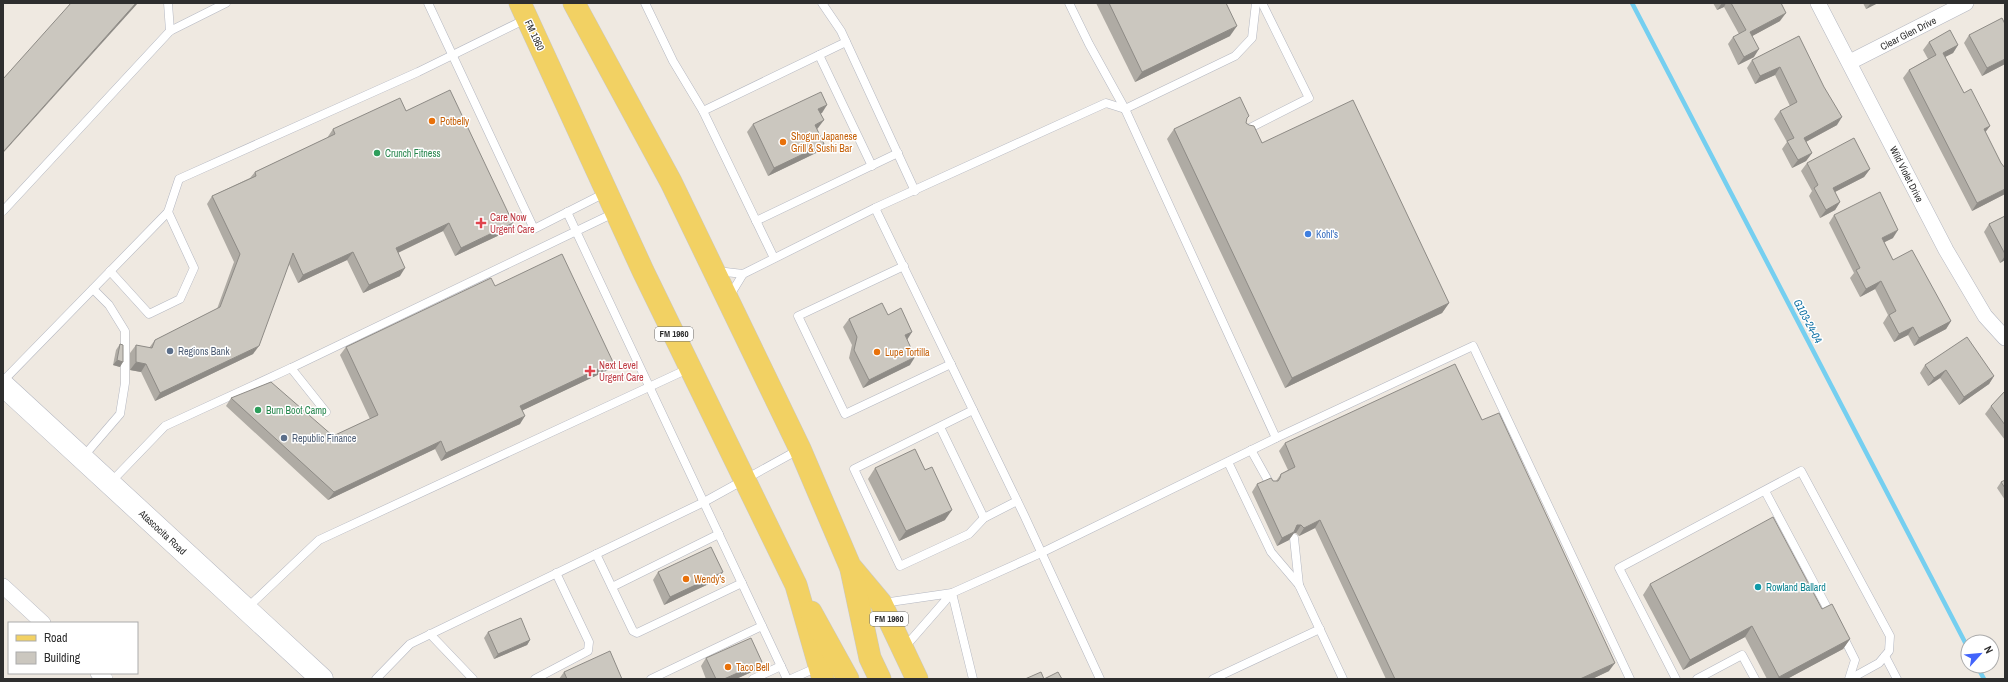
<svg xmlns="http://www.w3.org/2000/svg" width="2008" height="682" font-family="'Archivo Narrow',sans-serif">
<rect width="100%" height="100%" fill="#efe9e1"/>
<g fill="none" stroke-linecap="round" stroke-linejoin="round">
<g stroke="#75cff0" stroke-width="4.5">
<path d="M1632 3 1968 648"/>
<path d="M1977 666 1984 679"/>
</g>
<g stroke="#b4b7c1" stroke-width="9">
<g id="service">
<path d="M168 3 170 31"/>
<path d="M428 3 534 229 607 192"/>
<path d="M645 3 673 61 703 111 774 258"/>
<path d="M822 3 841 31 915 191"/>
<path d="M819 55 872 166"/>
<path d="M703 111 846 42"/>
<path d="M1246 130 1309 98 1262 3"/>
<path d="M875 208 1024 515 1100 679"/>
<path d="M3 211 170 31 226 3"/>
<path d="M567 212 787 679"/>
<path d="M756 221 898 153"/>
<path d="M904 266 798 316 845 414 951 364"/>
<path d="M110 271 149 314 180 299 194 268 168 212"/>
<path d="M717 271 743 274 875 208 1106 103 1125 109 1235 56 1252 38 1256 3"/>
<path d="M729 297 743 274"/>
<path d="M3 381 168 212 179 179 418 72 526 19"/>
<path d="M973 410 854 469 900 566 969 534 984 518 1017 501"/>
<path d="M326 412 291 368 614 213"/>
<path d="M940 427 984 518"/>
<path d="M1276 438 1473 346 1630 679"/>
<path d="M1251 450 1270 484"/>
<path d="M83 457 120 414 125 383V331L109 305 93 289"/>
<path d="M1228 462 1271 552 1299 585 1343 679"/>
<path d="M111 482 165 426 291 368"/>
<path d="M1765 491 1831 615"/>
<path d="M1294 538 1299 585"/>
<path d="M596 554 633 631 637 633 742 583"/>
<path d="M612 587 719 534"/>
<path d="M883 603 952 593 904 648"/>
<path d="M247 608 319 540 690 368"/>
<path d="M430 634 473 679"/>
<path d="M1842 634 1855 660 1849 679"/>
<path d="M1885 656 1897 679"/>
<path d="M376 679 410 644 704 502 800 449"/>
<path d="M535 679 588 651 589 642 556 573"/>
<path d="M651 679 762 626"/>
<path d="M753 679 781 666"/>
<path d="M791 679 818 667"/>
<path d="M973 679 952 593 1041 553 1276 438 1125 109 1089 44 1069 3"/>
<path d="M1213 679 1320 629"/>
<path d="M1676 679 1619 568 1801 471 1890 636 1889 651 1879 663 1850 679"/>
<path d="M1697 679 1742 655 1755 679"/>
</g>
</g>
<g stroke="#b4b7c1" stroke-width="16">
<g id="minor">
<path d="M1818 3 1946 250 1985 316 2005 338"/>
<path d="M1850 62 1966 3"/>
<path d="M3 586 43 623"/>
<path d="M98 673 105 679"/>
</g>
</g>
<g stroke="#b4b7c1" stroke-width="23">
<path id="secondary" d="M3 385 322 679"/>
</g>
<g stroke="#c9c9c9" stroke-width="23">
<g id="primary">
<path d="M520 3 643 271 796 585 823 679"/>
<path d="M574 3 671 182 800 449 850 566 881 603 917 679"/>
<path d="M851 569 870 658 880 679"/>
<path d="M811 612 848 679"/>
</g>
</g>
<use href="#service" stroke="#fff" stroke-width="8"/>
<use href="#minor" stroke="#fff" stroke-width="15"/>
<use href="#secondary" stroke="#fff" stroke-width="22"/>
<use href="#primary" stroke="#f2d163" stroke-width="22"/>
</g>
<g fill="#afaba4">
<path d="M1096 3H1226L1230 36 1135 82Z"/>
<path d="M1713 3H1781L1780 21 1752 36 1754 57 1738 65 1728 44 1733 37 1739 34 1724 7 1717 10Z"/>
<path d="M1863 3H1878L1866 9Z"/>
<path d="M2005 24V64L1982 76 1964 43 1969 35Z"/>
<path d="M1799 36 1837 125 1806 142 1812 153 1806 161 1792 168 1782 149 1787 142 1774 119 1780 111 1790 106 1775 75 1755 84 1747 68 1752 60Z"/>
<path d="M1929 42 1958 45 1953 53 1945 57 1964 93 1990 126 1985 132 2001 163 2005 168V194L1972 211 1903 78 1909 70 1928 59 1923 50Z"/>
<path d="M406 111 508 231 455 256 443 231 398 253 400 276 363 293 347 260 298 283 289 264 253 354 155 401 141 372 130 370V353L136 345 149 348 155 340 217 309 234 262 207 204 212 196 250 178 255 172 327 138 333 129Z"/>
<path d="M821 113 818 128 817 129 824 144 818 152 768 176 747 132 753 124 822 113Z"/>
<path d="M1246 119V123L1262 143 1449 303 1442 313 1285 388 1167 139 1174 129Z"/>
<path d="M1807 163 1870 169 1864 177 1835 192 1840 202 1835 210 1820 218 1809 196 1812 191 1801 171Z"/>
<path d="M1834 215 1893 238 1884 242 1893 260 1951 321 1946 329 1914 346 1908 335 1894 342 1883 323 1888 315 1875 289 1860 297 1850 278 1854 273 1829 223Z"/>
<path d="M2005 216V260L2000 263 1984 232 1989 224Z"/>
<path d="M495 286 613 362 608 370 523 410 520 424 441 461 435 449 328 500 226 406 231 398 333 436 370 419 340 355 346 347Z"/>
<path d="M888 315 907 340 910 365 863 388 849 358 852 345 843 327 849 319Z"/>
<path d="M120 344V367L113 365 116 350Z"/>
<path d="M1925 365 1994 376 1989 384 1959 405 1940 378 1928 386 1920 373Z"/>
<path d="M2005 391V440L1985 414 1991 406Z"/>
<path d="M1482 420 1609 671 1592 679H1386L1315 528 1299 536 1296 533H1294L1289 540 1277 546 1252 492 1257 484 1276 481 1281 474 1288 470 1279 451 1285 443Z"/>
<path d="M875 468 945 520 899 541 868 479Z"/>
<path d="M2005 480V500L1997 488 2001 482Z"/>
<path d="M658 572 717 580 664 605 653 580Z"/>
<path d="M1650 584 1822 609 1850 639 1843 649 1787 679H1767L1745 637 1683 670 1643 595Z"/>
<path d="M488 632 530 640 527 645 494 659 484 638Z"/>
<path d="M706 658 762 662 756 670 736 679H706L701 666Z"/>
<path d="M564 672 622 679H559Z"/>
</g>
<g fill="#8e8b86">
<path d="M136 3H138L3 153V152Z"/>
<path d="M1722 3H1726L1724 7 1717 10Z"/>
<path d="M1871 3H1878L1866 9Z"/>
<path d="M1786 13 1780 21 1745 40 1750 32Z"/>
<path d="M1237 26 1230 36 1135 82 1142 72Z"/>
<path d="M1958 45 1953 53 1937 61 1943 53Z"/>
<path d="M1759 49 1754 57 1738 65 1744 57Z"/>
<path d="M2005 59V64L1982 76 1987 68Z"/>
<path d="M1780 67 1775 75 1755 84 1760 76Z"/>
<path d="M827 105 822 113 813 117 818 109Z"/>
<path d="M1842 117 1837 125 1798 146 1804 138Z"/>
<path d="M824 120 818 128 809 133 815 125Z"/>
<path d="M1990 126 1984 134V129Z"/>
<path d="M824 144 818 152 768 176 774 168Z"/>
<path d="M1812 153 1806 161 1792 168 1798 160Z"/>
<path d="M1870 169 1864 177 1827 196 1833 188Z"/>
<path d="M2005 189V194L1972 211 1977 203Z"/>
<path d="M1840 202 1835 210 1820 218 1826 210Z"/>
<path d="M449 223 443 231 391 256 396 248Z"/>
<path d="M513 223 508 231 455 256 461 248Z"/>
<path d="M1898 230 1893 238 1877 246 1882 238Z"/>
<path d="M353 252 347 260 298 283 303 275Z"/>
<path d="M2005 256V260L2000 263Z"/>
<path d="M405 268 400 276 363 293 369 285Z"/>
<path d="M1881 281 1875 289 1860 297 1866 289Z"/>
<path d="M1449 303 1442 313 1285 388 1292 378Z"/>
<path d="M1951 321 1946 329 1914 346 1919 338Z"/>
<path d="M1913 327 1908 335 1894 342 1899 334Z"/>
<path d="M912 332 907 340 905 335Z"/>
<path d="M259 346 253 354 155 401 160 393Z"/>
<path d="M915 357 910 365 863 388 869 380Z"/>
<path d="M117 360 123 362 120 367 113 365Z"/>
<path d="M136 362 146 364 141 372 130 370Z"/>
<path d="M613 362 608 370 515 414 520 406Z"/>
<path d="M1946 370 1940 378 1928 386 1934 378Z"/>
<path d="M1994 376 1989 384 1959 405 1964 397Z"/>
<path d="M525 416 520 424 441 461 446 453Z"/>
<path d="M441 441 435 449 328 500 334 492Z"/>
<path d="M952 510 945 520 899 541 906 531Z"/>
<path d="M1320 520 1315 528 1299 536 1304 528Z"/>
<path d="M1297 525H1301L1296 533H1294L1289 540 1277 546 1282 538Z"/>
<path d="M723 572 717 580 664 605 670 597Z"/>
<path d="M1752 626 1745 637 1683 670 1690 660Z"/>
<path d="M1850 639 1843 649 1787 679H1777L1779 677Z"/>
<path d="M530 640 527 645 494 659 498 654Z"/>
<path d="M762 662 756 670 736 679H724Z"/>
<path d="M1615 663 1609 671 1592 679H1580Z"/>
</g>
<g fill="#cbc7bf" stroke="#8e8b86">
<path d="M71 3H136L3 152V79Z"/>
<path d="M1109 3H1226L1237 26 1142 72Z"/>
<path d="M1731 3H1781L1786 13 1750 32 1759 49 1744 57 1733 37 1746 30Z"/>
<path d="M2002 18 2005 24V59L1987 68 1969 35Z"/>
<path d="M1950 30 1958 45 1943 53 1964 93 1971 89 1990 126 1984 129 2001 163 2005 168V189L1977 203 1909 70 1936 55 1929 42Z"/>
<path d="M1799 36 1824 87 1842 117 1804 138 1812 153 1798 160 1787 141 1794 138 1780 111 1797 102 1780 67 1760 76 1752 60Z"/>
<path d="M450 90 513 223 461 248 449 223 396 248 405 268 369 285 353 252 303 275 293 253 259 346 160 393 146 364 136 362V345L152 348 155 340 220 307 240 254 212 196 256 176 255 172 335 134 333 129 400 98 406 111Z"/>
<path d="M821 92 827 105 818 109 824 120 815 125 824 144 774 168 753 124Z"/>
<path d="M1240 97 1249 116 1247 118 1246 123 1249 125 1254 126 1262 143 1353 100 1449 303 1292 378 1174 129Z"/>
<path d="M1854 138 1870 169 1833 188 1840 202 1826 210 1814 188 1818 185 1807 163Z"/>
<path d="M1880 192 1898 230 1882 238 1893 260 1912 250 1951 321 1919 338 1913 327 1899 334 1889 315 1896 311 1881 281 1866 289 1856 270 1860 268 1834 215Z"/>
<path d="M2005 216V254L1989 224Z"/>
<path d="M562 254 613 362 520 406 525 416 446 453 441 441 334 492 231 398 271 382 333 436 378 415 346 347 491 278 495 286Z"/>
<path d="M882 303 888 315 901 308 912 332 905 335 915 357 869 380 854 350 857 337 849 319Z"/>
<path d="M1967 337 1994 376 1964 397 1946 370 1934 378 1925 365Z"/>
<path d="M120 344 123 345V362L117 360Z"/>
<path d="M1455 364 1482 420 1499 413 1615 663 1580 679H1395L1320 520 1304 528 1301 525H1297L1294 532 1282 538 1257 484 1271 478 1273 481H1278L1280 478 1281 474 1295 467 1285 443Z"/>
<path d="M2005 391V425L1991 406Z"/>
<path d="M915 449 925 470 932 467 952 510 906 531 875 468Z"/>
<path d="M2005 480V488L2001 482Z"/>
<path d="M1773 517 1822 609 1832 604 1850 639 1779 677 1752 626 1690 660 1650 584Z"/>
<path d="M711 547 723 572 670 597 658 572Z"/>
<path d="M521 618 530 640 498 654 488 632Z"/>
<path d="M751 638 762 662 724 679H716L706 658Z"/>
<path d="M610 651 622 679H567L564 672Z"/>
<path d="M1041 672 1044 679 1058 672 1062 679H1025Z"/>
</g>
<g fill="#e8710a" stroke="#fff" stroke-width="1.5">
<circle cx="432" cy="121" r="4"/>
<circle cx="783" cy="142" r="4"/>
<circle cx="877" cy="352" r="4"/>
<circle cx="686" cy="579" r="4"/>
<circle cx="728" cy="667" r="4"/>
</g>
<g fill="#2e9e5b" stroke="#fff" stroke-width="1.5">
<circle cx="377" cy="153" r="4"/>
<circle cx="258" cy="410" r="4"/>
</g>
<g fill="#e0444e" stroke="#fff" stroke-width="1.5">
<path d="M479 217h4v4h4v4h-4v4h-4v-4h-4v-4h4z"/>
<path d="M588 365h4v4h4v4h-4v4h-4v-4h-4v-4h4z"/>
</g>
<circle fill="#3f7fe0" stroke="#fff" stroke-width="1.5" cx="1308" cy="234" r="4"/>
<g fill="#5c6f8a" stroke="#fff" stroke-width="1.5">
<circle cx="170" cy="351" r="4"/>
<circle cx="284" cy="438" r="4"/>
</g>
<circle fill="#0f9aa8" stroke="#fff" stroke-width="1.5" cx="1758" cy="587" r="4"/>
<g text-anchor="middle" stroke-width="3" stroke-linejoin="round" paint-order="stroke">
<g fill="#fff" stroke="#6d6d6d" stroke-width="1">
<rect x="655" y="327" width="38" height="14" rx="3"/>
<rect x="870" y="612" width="38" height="14" rx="3"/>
</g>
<g font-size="9" font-weight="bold" fill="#2e2e2e">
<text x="674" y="337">FM 1960</text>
<text x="889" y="622">FM 1960</text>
</g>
<g font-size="10" fill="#2e2e2e" stroke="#fff">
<text transform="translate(1908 33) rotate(-27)" y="4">Clear Glen Drive</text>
<text transform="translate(535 35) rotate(65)" y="4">FM 1960</text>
<text transform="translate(1907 174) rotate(63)" y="4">Wild Violet Drive</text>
<text transform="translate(163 532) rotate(43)" y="4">Atascocita Road</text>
</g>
<g font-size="10" fill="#c56008" stroke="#fff" text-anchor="start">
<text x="440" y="125">Potbelly</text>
<text x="791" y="140">Shogun Japanese<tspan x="791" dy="12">Grill &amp; Sushi Bar</tspan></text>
<text x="885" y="356">Lupe Tortilla</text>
<text x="694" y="583">Wendy's</text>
<text x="736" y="671">Taco Bell</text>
</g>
<g font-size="10" fill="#27864d" stroke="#fff" text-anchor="start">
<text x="385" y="157">Crunch Fitness</text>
<text x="266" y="414">Burn Boot Camp</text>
</g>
<g font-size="10" fill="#be3a42" stroke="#fff" text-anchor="start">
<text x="490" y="221">Care Now<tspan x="490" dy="12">Urgent Care</tspan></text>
<text x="599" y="369">Next Level<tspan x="599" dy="12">Urgent Care</tspan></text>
</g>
<g font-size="10" fill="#366cbe" stroke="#fff" text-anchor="start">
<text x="1316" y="238">Kohl's</text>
</g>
<g font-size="10" fill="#4e5e75" stroke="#fff" text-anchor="start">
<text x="178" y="355">Regions Bank</text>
<text x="292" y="442">Republic Finance</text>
</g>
<g font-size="10" fill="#0d838f" stroke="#fff" text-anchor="start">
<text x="1766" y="591">Rowland Ballard</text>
</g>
<g font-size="11" font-style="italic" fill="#0d6fa3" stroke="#fff">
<text transform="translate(1808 321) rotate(62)" y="4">G103-24-04</text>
</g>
</g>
<rect width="2008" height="682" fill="none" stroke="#2e2e2e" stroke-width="8"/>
<rect x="8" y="622" width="130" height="52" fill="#ffffff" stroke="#ababab"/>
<rect x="16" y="635" width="20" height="6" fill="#f2d163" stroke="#ababab"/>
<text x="44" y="642" font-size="12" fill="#2e2e2e">Road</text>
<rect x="16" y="652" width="20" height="12" fill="#cbc7bf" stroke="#ababab"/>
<text x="44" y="662" font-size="12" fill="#2e2e2e">Building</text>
<g transform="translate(1980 654) rotate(63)"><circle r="19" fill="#ffffff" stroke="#ababab"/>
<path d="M0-3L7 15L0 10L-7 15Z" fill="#4264fb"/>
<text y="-6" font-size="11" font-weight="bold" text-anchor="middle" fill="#2e2e2e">N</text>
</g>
</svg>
